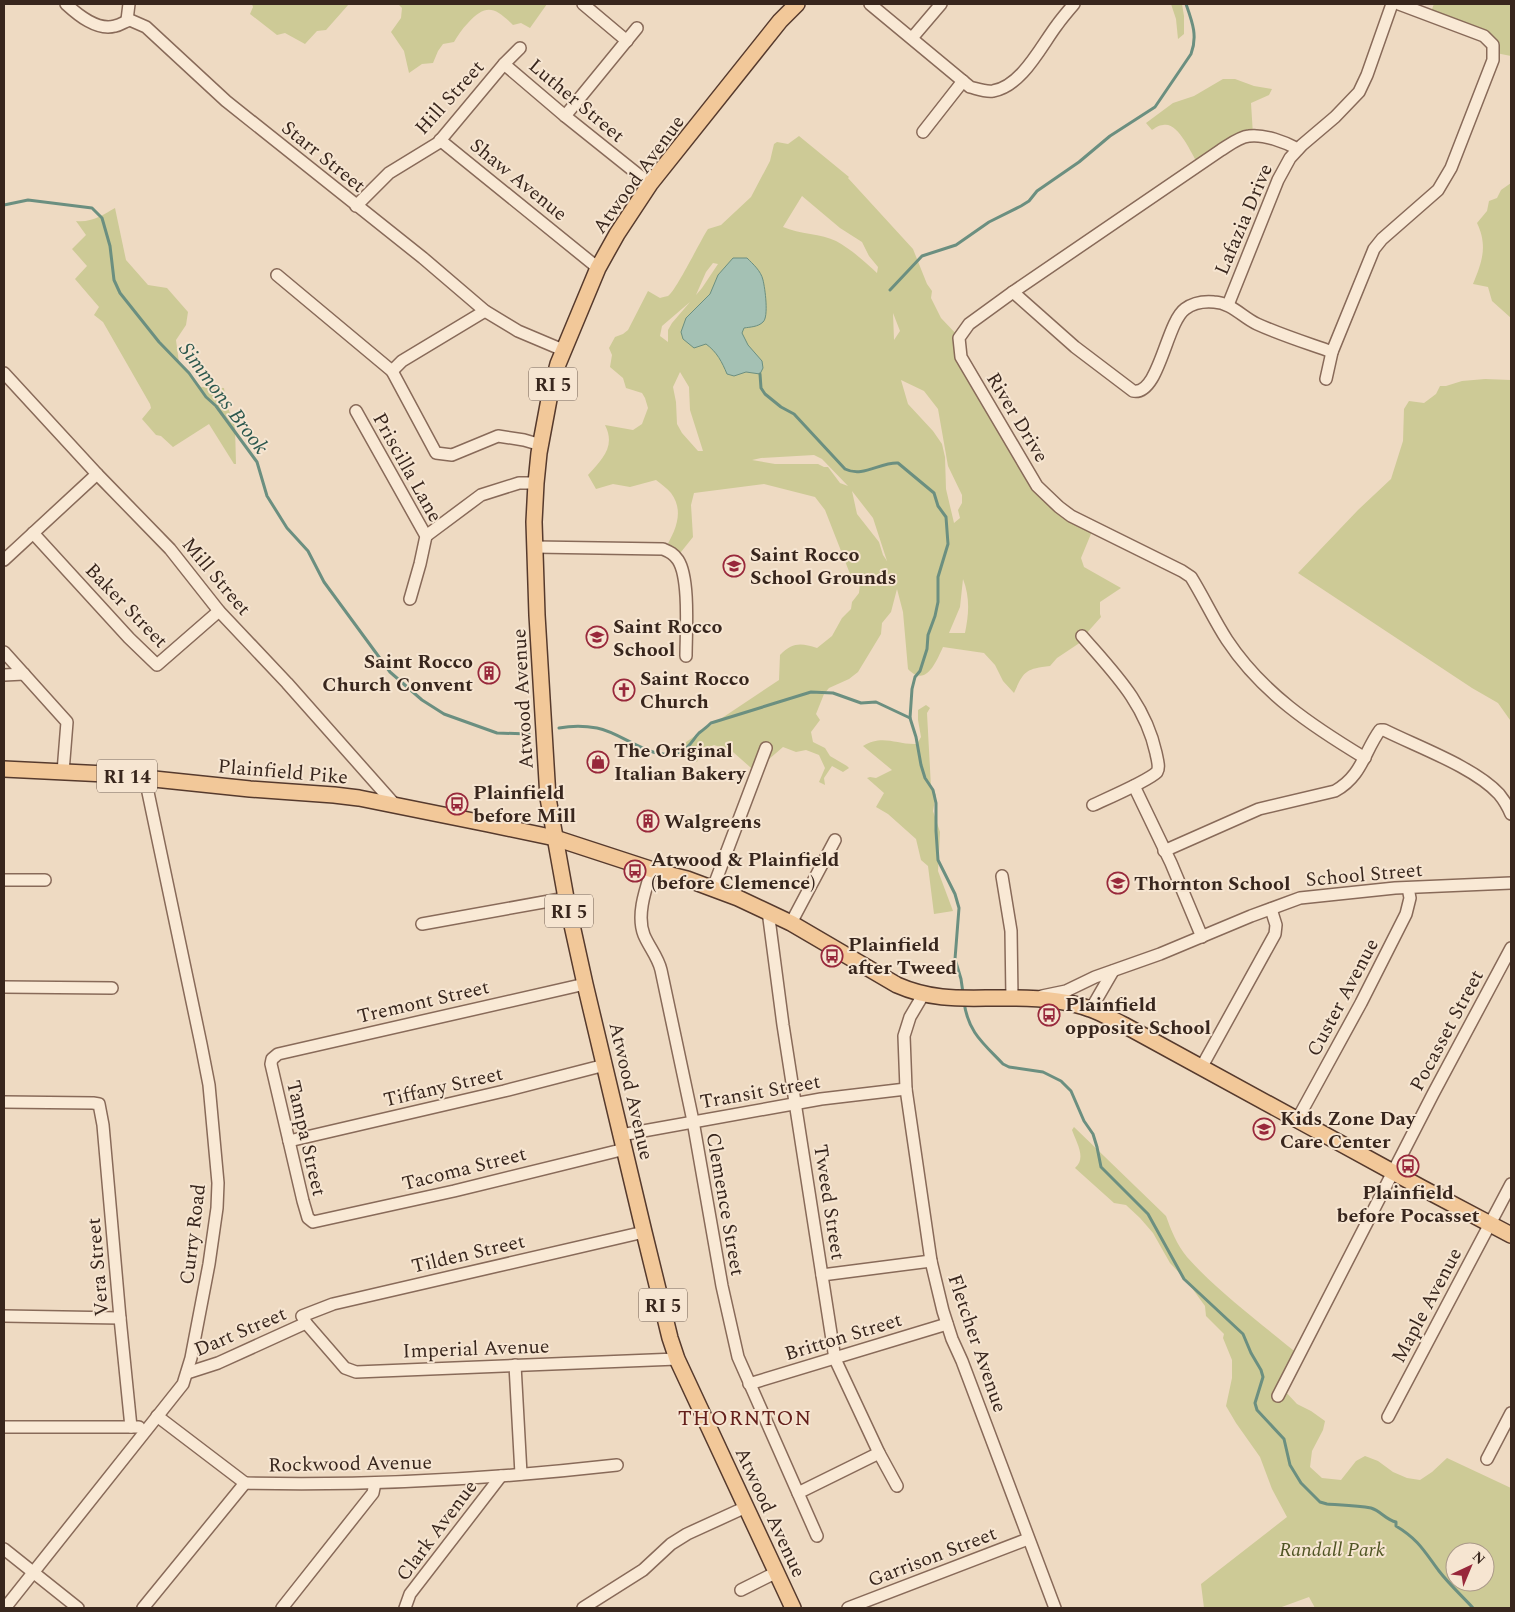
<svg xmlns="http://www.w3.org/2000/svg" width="1515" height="1612" font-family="Spectral,serif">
<rect width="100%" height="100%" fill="#eedac2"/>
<g fill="#cdca96" fill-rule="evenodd">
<path d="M252 4H349L326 30 317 31 305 44 285 33 277 35 250 14 253 7Z"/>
<path d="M398 4H547L530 28 521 23 513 25C495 7 486 3 468 23 462 29 458 35 454 42L443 44 438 51 433 63 422 64 409 73 404 51 391 32 401 18 402 8Z"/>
<path d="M1171 4H1182L1184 16V34L1178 39 1176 19Z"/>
<path d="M1434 4H1511V56L1496 53 1493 45 1430 14Z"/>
<path d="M1223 79H1235L1254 86 1272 89 1269 95 1251 103 1253 135 1198 164C1191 153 1178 121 1163 125 1159 125 1155 128 1152 130L1146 123 1173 103 1194 96Z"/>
<path d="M799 136 849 177 848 178 913 249 927 284 932 291 931 298 941 318 960 338 962 356 1035 482 1093 529 1081 558 1084 567 1121 588 1100 602V614L1101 617 1085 635 1084 640 1057 658 1050 666C1025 669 1024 671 1014 693L1003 681 995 665 984 653 943 647C936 662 926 688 908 669L903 612 897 589 891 612 882 623 881 634 858 672 849 679 829 688 824 694 816 714 820 720 811 732 813 742 825 748 830 756 847 766 849 768 843 772 832 766 824 778 825 785 819 782 825 768 819 755 806 750 796 752 783 747 768 760 759 775 733 752 714 745 701 751 697 762 680 746 779 680 780 655C793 642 801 643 817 648L832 636 842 618 851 609 852 602 859 593 860 584 852 579 825 510 815 497 764 484 694 493 691 505 693 537 677 557 665 549C675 531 685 512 671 493 667 488 661 484 656 480L630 487 613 484 596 489 588 475C602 459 616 447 605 425L633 430 642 424 648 408 645 398 642 393 626 388 623 378 610 367 612 355 609 348 615 337 623 334 628 330 648 291 660 298C662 297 665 297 668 296 676 291 700 241 708 229L721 225 751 197 770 161 774 144 777 142 788 144ZM802 196 840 228 862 242 869 256 878 267 877 273C865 262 851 249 836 241 822 234 799 234 783 227ZM713 263 718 264 702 288 696 295 706 272ZM690 302 672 323 668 330V342L660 336 662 326ZM893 313 900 331 894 340ZM680 372 689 387 690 410 703 451H698L682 433 677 424 676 402 673 387ZM901 380 924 391 938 409 948 466 962 495V503L958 510 960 518 954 523 946 489 945 457 942 444 933 431 908 404ZM814 455 822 459 848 486 840 483 828 467H824L818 464H775L752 460 761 458ZM852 491 873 518 887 561 883 555 879 542 857 514ZM963 579C970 597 969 614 965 633H949L960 607Z"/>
<path d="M1511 183V318L1492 301 1488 287 1473 284C1482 262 1488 246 1477 223L1487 211 1489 201 1497 198 1501 190Z"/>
<path d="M115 208 126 260 148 285 167 288 188 312 186 325 176 340 179 363 201 387 224 388 226 402 235 427 236 464H234L209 424 173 447 161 436 156 435 142 419 151 408 150 404 103 322 94 315 99 307 75 279 87 266 72 249 86 235 76 221C91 223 103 215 115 208Z"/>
<path d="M1485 379 1511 380 1510 720 1498 703 1472 688 1298 573 1358 510 1391 479 1403 441 1404 409 1409 401 1424 403 1436 394 1440 386H1446L1462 381Z"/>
<path d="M926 705 930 708 927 713 931 787 936 795 933 811 940 832 938 871 953 911 934 914 928 866 921 860 916 839 888 814 876 807 884 793 867 778 870 777 876 778 892 770 863 746C883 734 896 745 917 744L921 737 918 720V710Z"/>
<path d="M1074 1127 1166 1216C1171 1230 1177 1245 1187 1257 1218 1292 1263 1325 1299 1355L1283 1389 1297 1404 1311 1411 1325 1421 1323 1430 1312 1451 1310 1467 1322 1478 1341 1480 1356 1461 1365 1456 1378 1461 1393 1472 1407 1478 1420 1480 1432 1472 1447 1458 1511 1488V1608H1315L1309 1597 1279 1608H1204L1201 1584 1287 1517 1272 1489 1260 1457 1236 1423 1226 1406 1232 1378V1360L1223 1338 1224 1334 1206 1316 1205 1306 1186 1280 1170 1263 1153 1233 1140 1218 1126 1205 1114 1203 1075 1168C1087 1158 1076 1142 1072 1130ZM1455 1552H1485V1582H1455Z"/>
</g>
<path fill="#a4c1b4" stroke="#6b8f80" d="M733 258H747C753 264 761 271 763 280 765 288 769 317 763 322 758 327 750 327 744 328L742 333 748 345 762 361 763 368 760 374 746 372 734 376 727 374C722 362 717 352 706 344L694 348 683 339 681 332 686 318 710 294 718 275Z"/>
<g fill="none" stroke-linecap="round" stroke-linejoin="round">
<g stroke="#6b8f80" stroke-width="3">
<path d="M4 205 28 200 92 208 102 218 110 246 114 280 120 293 159 342 189 373 206 397 216 406 257 462 267 496 287 528 308 551 324 582 390 672 422 700 444 714 497 733 529 734"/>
<path d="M890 290 922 256 956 245 989 222 1021 206 1029 201 1037 191 1079 162 1110 136 1155 107 1191 54C1198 36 1192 21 1186 4"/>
<path d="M760 374 761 388 765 394 781 407 794 414 845 469C863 478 880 462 898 463L934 493 938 506 946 517 948 544 938 577V602L935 616 928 635 927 649 920 671 915 677 912 689 910 718 916 737 921 765 925 778 933 790 936 803V831L938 860 955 894 959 908 955 959 961 979 963 993"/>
<path d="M559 728C570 726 586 726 597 728 624 733 652 763 680 752 689 749 693 739 699 733 703 730 707 727 711 723L811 692 833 693 861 703 876 702 910 718"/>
<path d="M964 1002C968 1032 983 1043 1003 1064L1009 1067 1043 1072 1061 1081 1071 1091 1084 1121 1093 1134 1097 1147 1101 1167 1148 1214 1184 1279 1243 1334 1251 1353 1261 1370 1263 1377 1255 1403 1257 1410 1284 1439 1290 1465 1301 1483 1320 1502 1327 1504C1341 1505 1357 1505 1371 1508 1381 1511 1386 1520 1396 1522V1526C1419 1540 1424 1551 1439 1571 1449 1584 1462 1596 1473 1608"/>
</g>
<g stroke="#886a59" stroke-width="14">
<g id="minor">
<path d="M66 4C78 15 97 31 115 26 121 25 125 21 130 20L146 27 226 101 423 258 485 311 518 331 563 350"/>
<path d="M583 4 627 41"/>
<path d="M870 4 970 87C978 89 985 92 993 91 1022 86 1041 46 1057 25 1062 18 1068 11 1074 4"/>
<path d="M127 20 129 4"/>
<path d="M912 38 941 4"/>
<path d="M504 64 565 116 650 184"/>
<path d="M565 116 637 28"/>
<path d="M923 132 963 81"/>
<path d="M440 140 598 268"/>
<path d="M1298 149C1285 142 1264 134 1249 136 1239 137 1229 145 1221 150L1013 292 969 324 959 338 961 357 1037 486 1059 507 1071 516 1182 571 1191 577C1204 598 1214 620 1227 640 1262 693 1312 726 1365 758"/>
<path d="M356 206 389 173 438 143 504 64 520 48"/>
<path d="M277 275 392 371 436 453 452 455 498 436 524 440 541 445"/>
<path d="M1013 292 1075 347 1133 391C1159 396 1166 323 1185 309 1193 303 1203 301 1214 302 1232 303 1242 317 1257 324 1281 335 1307 343 1332 352"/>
<path d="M1228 305 1278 180 1290 158 1302 145 1335 117 1359 92 1367 75 1392 4"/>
<path d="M392 371 402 361 485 311"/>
<path d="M4 373 97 474 170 549 219 611 287 683 396 806"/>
<path d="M1326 379 1332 352 1374 249 1382 239 1438 190 1451 168 1493 60V45L1484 36 1399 4"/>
<path d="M356 411 426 536 420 564 410 599"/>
<path d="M33 533 129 638 157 665 219 611"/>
<path d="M426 536 481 495 519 483H536"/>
<path d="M535 547 663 549C670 552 674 554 678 560 690 578 686 634 686 656"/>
<path d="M4 560 97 474"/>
<path d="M1082 636C1114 673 1145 703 1156 753 1157 759 1160 767 1157 772 1148 781 1106 799 1093 805"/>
<path d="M4 652 67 722 63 772"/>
<path d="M4 675 24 674"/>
<path d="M1134 786 1171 863 1202 937"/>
<path d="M1164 851 1259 809 1335 791C1362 776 1364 752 1380 730H1384C1418 747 1474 767 1499 794 1504 800 1508 807 1511 814"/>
<path d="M652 869C646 888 636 915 644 935 649 947 658 957 661 970L693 1121 722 1286 738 1357 817 1536"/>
<path d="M1002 876 1011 931 1012 998"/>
<path d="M4 880H45"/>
<path d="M713 888 766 748"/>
<path d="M768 911 783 1025 835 1359 879 1453 897 1486"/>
<path d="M791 923 835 840"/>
<path d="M422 924 566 898"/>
<path d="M585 984 278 1054 272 1059 271 1064 303 1201 308 1218 313 1222 454 1191 625 1149"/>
<path d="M4 987 112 988"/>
<path d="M923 995 910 1017 904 1036 906 1089 931 1261 943 1311 952 1339 962 1361 1055 1608"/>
<path d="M1042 996 1066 991 1095 977 1160 954 1251 916 1300 898 1395 888 1511 883"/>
<path d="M1091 1009 1113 971"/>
<path d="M1201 1068 1275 934 1276 925 1271 909"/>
<path d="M4 1102 93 1103 99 1104 103 1125 120 1318 131 1427"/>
<path d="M1297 1120 1361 1003 1406 914 1410 898 1408 888"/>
<path d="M621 1135 821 1099 906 1089"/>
<path d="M289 1141 504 1091 605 1065"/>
<path d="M644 1232 333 1304 302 1316 306 1323 345 1368 356 1372 677 1359"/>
<path d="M822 1275 931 1261"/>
<path d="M4 1316 120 1318"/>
<path d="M515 1365 521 1474"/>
<path d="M187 1373 218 1363 306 1323"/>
<path d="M749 1384 947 1324"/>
<path d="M1278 1396 1433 1094 1511 948"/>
<path d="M157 1416 245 1483"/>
<path d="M1388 1417 1511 1184"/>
<path d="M4 1427H139"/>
<path d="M1487 1459 1511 1413"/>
<path d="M245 1483C369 1486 493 1479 617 1465"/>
<path d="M798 1493 879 1453"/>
<path d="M4 1549 78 1608"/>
<path d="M741 1590 777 1572"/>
<path d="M5 1608 183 1384 191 1358 209 1264 217 1208 218 1183 209 1085 201 1044 145 778"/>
<path d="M143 1608 245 1483"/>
<path d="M282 1608 373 1493 375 1483"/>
<path d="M405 1608 410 1594 501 1476"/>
<path d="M583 1608 643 1570 671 1544 687 1534 746 1507"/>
<path d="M848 1608 1028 1539"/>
</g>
</g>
<g stroke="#563a2d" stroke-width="18">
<g id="major">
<path d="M4 769 106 774 250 789 334 795 359 798 488 824 555 838 659 872 687 879 738 898 791 923 897 985C938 1003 971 997 1014 998 1039 998 1066 1000 1090 1009 1102 1013 1113 1020 1124 1025L1422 1188 1511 1235"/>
<path d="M793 1608 677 1359 670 1338 644 1232 585 984 566 898 548 798 537 615 534 522 536 483 539 453 550 394 558 364 598 268 617 234 650 184 780 21 797 4"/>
</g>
</g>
<use href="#minor" stroke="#f9e9d5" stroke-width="11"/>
<use href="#major" stroke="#f2c899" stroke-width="15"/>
</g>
<defs>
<g id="school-ring" transform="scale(1.125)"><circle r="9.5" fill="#f6e5d1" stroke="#98283b" stroke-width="1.5"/><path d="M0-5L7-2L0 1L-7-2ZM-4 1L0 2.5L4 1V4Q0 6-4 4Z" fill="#98283b"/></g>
<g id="building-ring" transform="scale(1.125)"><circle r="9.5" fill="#f6e5d1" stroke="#98283b" stroke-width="1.5"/><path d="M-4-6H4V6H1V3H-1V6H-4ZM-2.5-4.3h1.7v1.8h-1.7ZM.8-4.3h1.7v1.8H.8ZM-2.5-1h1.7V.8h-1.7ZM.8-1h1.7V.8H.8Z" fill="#98283b"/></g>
<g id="church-ring" transform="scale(1.125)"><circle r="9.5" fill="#f6e5d1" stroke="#98283b" stroke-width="1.5"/><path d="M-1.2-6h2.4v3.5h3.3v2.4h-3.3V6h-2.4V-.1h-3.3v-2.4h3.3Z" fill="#98283b"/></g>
<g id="shop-ring" transform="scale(1.125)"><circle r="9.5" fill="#f6e5d1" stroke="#98283b" stroke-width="1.5"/><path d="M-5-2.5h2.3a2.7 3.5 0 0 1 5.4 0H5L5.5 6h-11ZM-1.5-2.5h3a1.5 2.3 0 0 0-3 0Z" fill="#98283b"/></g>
<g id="bus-ring" transform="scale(1.125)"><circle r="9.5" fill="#f6e5d1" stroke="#98283b" stroke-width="1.5"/><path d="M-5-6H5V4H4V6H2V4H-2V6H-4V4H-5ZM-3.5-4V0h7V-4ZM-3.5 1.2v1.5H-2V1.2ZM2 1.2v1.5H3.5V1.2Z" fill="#98283b"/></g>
</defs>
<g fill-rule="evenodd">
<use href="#school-ring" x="734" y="566"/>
<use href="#school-ring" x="597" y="637"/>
<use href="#building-ring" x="489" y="673"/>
<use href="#church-ring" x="624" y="690"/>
<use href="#shop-ring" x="598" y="762"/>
<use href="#bus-ring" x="457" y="804"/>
<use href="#building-ring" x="648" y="821"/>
<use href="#bus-ring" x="635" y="871"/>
<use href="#school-ring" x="1118" y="883"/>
<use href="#bus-ring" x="832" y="956"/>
<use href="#bus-ring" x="1049" y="1015"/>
<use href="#school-ring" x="1264" y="1129"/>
<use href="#bus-ring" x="1408" y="1166"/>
</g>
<g text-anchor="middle" stroke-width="4" stroke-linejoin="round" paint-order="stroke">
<g fill="#f6e5d1" stroke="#715f53" stroke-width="1">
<rect x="529" y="367.5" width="48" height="33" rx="4"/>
<rect x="97" y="759.5" width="60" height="33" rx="4"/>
<rect x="545" y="894.5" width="48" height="33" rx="4"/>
<rect x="639" y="1288.5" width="48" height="33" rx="4"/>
</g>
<g font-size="19" font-weight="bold" fill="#38261d">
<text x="553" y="391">RI 5</text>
<text x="127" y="783">RI 14</text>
<text x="569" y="918">RI 5</text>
<text x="663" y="1312">RI 5</text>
</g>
<g font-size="20" fill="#38261d" stroke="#f6e5d1">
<text transform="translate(449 97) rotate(-48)" y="7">Hill Street</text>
<text transform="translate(577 100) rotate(40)" y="7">Luther Street</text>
<text transform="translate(324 156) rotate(39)" y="7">Starr Street</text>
<text transform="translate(638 174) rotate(-54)" y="7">Atwood Avenue</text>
<text transform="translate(519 179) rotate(39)" y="7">Shaw Avenue</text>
<text transform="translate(1243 219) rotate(-67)" y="7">Lafazia Drive</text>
<text transform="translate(1018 417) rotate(59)" y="7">River Drive</text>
<text transform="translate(408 467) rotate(61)" y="7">Priscilla Lane</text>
<text transform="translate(217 576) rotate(50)" y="7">Mill Street</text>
<text transform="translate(127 605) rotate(46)" y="7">Baker Street</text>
<text transform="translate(522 699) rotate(-93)" y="7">Atwood Avenue</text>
<text transform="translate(283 771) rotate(5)" y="7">Plainfield Pike</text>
<text transform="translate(1364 874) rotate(-5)" y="7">School Street</text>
<text transform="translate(1342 997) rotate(-62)" y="7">Custer Avenue</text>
<text transform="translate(423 1001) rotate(-13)" y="7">Tremont Street</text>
<text transform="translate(1446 1030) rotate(-62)" y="7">Pocasset Street</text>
<text transform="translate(443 1086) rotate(-13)" y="7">Tiffany Street</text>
<text transform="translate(632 1091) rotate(77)" y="7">Atwood Avenue</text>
<text transform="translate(760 1091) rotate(-10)" y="7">Transit Street</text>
<text transform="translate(307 1138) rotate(77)" y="7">Tampa Street</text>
<text transform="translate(464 1168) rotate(-14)" y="7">Tacoma Street</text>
<text transform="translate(830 1202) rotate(81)" y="7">Tweed Street</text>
<text transform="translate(726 1204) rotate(80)" y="7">Clemence Street</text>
<text transform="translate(192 1234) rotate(-83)" y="7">Curry Road</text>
<text transform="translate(468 1253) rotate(-13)" y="7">Tilden Street</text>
<text transform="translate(97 1267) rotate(-95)" y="7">Vera Street</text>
<text transform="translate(1426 1305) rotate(-62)" y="7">Maple Avenue</text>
<text transform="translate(240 1331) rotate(-23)" y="7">Dart Street</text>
<text transform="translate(843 1336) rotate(-17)" y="7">Britton Street</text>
<text transform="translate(978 1343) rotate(71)" y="7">Fletcher Avenue</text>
<text transform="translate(476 1348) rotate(-2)" y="7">Imperial Avenue</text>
<text transform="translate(350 1463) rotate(-1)" y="7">Rockwood Avenue</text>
<text transform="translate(771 1512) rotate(65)" y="7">Atwood Avenue</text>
<text transform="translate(436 1530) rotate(-53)" y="7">Clark Avenue</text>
<text transform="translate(932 1556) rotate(-21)" y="7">Garrison Street</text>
</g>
<g font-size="20" font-weight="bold" fill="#38261d" stroke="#f6e5d1" text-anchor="start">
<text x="750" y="561">Saint Rocco<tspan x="750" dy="23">School Grounds</tspan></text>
<text x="613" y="633">Saint Rocco<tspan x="613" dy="23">School</tspan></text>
<text x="473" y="668" text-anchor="end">Saint Rocco<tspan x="473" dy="23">Church Convent</tspan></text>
<text x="640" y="685">Saint Rocco<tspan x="640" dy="23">Church</tspan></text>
<text x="614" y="757">The Original<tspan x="614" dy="23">Italian Bakery</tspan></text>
<text x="473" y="799">Plainfield<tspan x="473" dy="23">before Mill</tspan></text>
<text x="664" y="828">Walgreens</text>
<text x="651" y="866">Atwood &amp; Plainfield<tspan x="651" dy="23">(before Clemence)</tspan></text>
<text x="1134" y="890">Thornton School</text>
<text x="848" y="951">Plainfield<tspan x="848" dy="23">after Tweed</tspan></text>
<text x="1065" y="1011">Plainfield<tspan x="1065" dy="23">opposite School</tspan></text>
<text x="1280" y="1125">Kids Zone Day<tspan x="1280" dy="23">Care Center</tspan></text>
<text x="1408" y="1199" text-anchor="middle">Plainfield<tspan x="1408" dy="23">before Pocasset</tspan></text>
</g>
<g font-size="20" font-style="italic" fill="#505524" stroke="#f6e5d1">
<text x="1332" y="1556">Randall Park</text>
</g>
<g font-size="21" font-style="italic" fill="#2c584e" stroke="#f6e5d1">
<text transform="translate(224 398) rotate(53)" y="7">Simmons Brook</text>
</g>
<g font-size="21" letter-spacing="1" fill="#65201c" stroke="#f6e5d1">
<text x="745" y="1425">THORNTON</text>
</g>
</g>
<rect width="1515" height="1612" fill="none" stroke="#38261d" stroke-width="10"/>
<g transform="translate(1470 1567) rotate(44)"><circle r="24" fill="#f6e5d1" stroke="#aa9989"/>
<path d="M0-4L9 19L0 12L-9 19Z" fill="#98283b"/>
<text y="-8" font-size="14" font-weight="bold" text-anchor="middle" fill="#38261d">N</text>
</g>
</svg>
